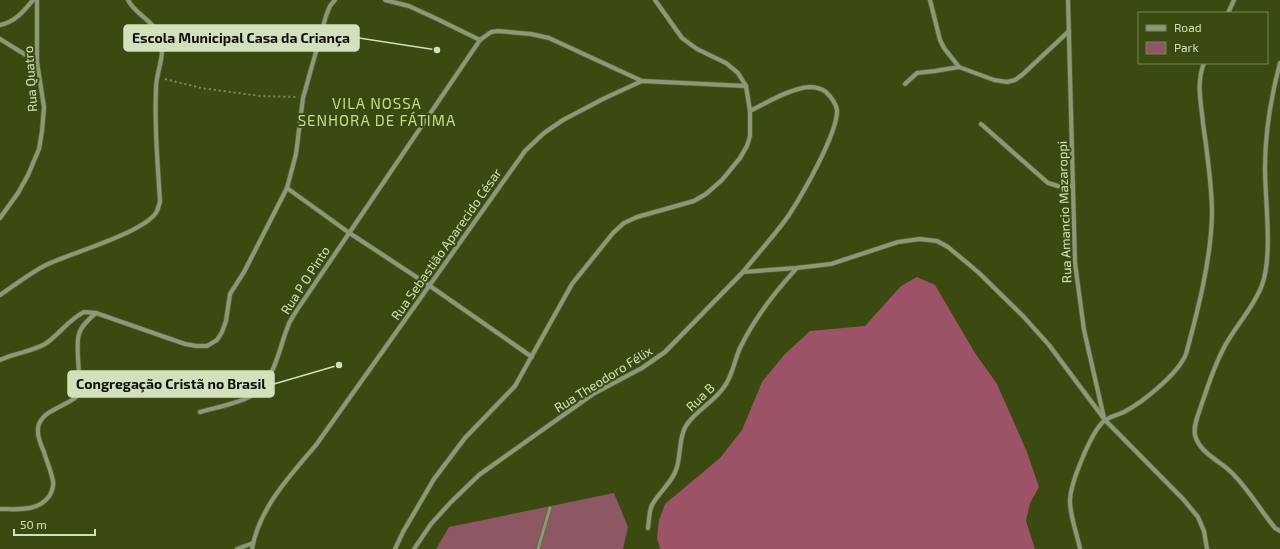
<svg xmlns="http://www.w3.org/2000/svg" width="1280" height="549" font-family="'Exo 2',sans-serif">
<rect width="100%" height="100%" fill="#3a4a10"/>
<path fill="#8d5764" d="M614 493 628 527 623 549H436L449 527Z"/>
<path fill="#9c5367" d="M917 277 935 285 975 353 997 384 1027 452 1039 487 1030 503 1026 521 1035 549H660L657 538 659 520 665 504 720 458 742 430 762 382 784 355 810 331 865 326 901 286Z"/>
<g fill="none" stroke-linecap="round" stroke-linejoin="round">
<g stroke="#586832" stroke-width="4.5">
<path id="lane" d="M538 549 550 508"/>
</g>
<g stroke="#586832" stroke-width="5.5">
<g id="street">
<path d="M385 0 409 6 435 18 480 40"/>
<path d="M930 0 940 40 944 48 959 67 994 80 1007 82 1015 80 1022 75 1069 31"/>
<path d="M1068 0 1075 263 1084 330 1104 418"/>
<path d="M1228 13 1234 0"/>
<path d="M0 25C15 22 24 11 33 0"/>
<path d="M0 39 37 62"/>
<path d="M1280 63C1271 97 1265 133 1265 168 1265 201 1273 255 1262 285 1254 307 1237 324 1226 344 1215 363 1209 383 1202 403 1199 413 1193 425 1195 435 1199 452 1218 460 1230 471 1248 488 1260 510 1275 528L1280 531"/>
<path d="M905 84 917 73 935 71 959 67"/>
<path d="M981 124 1048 183 1058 186H1073"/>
<path d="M287 188 348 232 430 286 532 357"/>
<path d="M0 218 18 193 28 175 39 149 42 131 44 107 37 62V0"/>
<path d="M743 272C758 253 775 235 789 215 802 195 838 133 837 110 836 104 831 97 826 92 822 89 815 87 809 87 789 89 768 102 750 111"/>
<path d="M0 295C15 285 30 273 46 265 70 253 147 232 157 211 158 208 159 205 160 202 158 165 154 127 156 89 156 70 167 55 159 36 153 20 135 14 128 0"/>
<path d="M0 360C14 353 31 352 45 344 59 335 68 320 84 312L96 313 185 344 197 346H207L217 340 222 332 226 321 230 294 244 272 287 188 296 154 303 98 326 16 330 6 335 0"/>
<path d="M200 412C214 408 236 404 249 397 275 383 278 351 288 326 290 320 294 315 297 310L480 40 491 32 498 31 531 34 549 38 642 81"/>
<path d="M0 509C17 509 39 512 50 495 52 491 54 486 53 481 51 471 47 462 44 452 41 445 37 437 38 429 39 411 65 407 76 397 84 389 74 349 79 334 81 326 89 319 96 313"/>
<path d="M648 528C649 521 649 511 652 505 660 491 673 482 677 467 681 453 679 434 688 423 699 408 717 400 726 384 733 373 735 359 740 348 755 317 774 293 796 269"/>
<path d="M237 549 253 543"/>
<path d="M252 549C259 508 290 476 316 445L525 151 544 133 563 120 605 98 642 81 746 86"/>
<path d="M395 549 403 532 434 479 465 438 515 386 572 284 613 233 624 223 637 217 694 201 706 194 722 180 740 158 747 146 750 136V111L746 86 738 73 726 63 697 49 682 38 655 0"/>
<path d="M414 549 431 524 451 502 479 475 593 394 642 368 665 352 743 272 796 268 831 264 898 242 920 239 937 241 948 247 978 272 1023 316 1049 345 1105 420 1183 499 1198 517 1204 531 1207 549"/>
<path d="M1080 549C1077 533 1070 517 1070 501 1070 484 1091 432 1104 421 1110 416 1118 415 1124 412 1143 402 1178 374 1186 354 1198 310 1211 260 1212 214 1212 184 1207 153 1203 123 1201 102 1196 83 1204 63"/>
</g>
</g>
<path stroke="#7d8c5b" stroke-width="2" stroke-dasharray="2 3" stroke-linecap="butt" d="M165 79 201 88 260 96 297 97"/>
<use href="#lane" stroke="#8d9879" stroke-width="3"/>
<use href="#street" stroke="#8d9879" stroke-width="4"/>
</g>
<g text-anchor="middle" stroke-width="4" stroke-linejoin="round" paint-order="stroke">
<g font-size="13" fill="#d2e0bb" stroke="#3a4a10">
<text transform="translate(30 79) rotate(-94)" y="5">Rua Quatro</text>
<text transform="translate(1064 212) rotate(-92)" y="5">Rua Amancio Mazaroppi</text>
<text transform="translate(446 244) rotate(-55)" y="5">Rua Sebastião Aparecido César</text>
<text transform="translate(305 280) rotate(-57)" y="5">Rua P O Pinto</text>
<text transform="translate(603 379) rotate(-32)" y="5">Rua Theodoro Félix</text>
<text transform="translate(700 397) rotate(-44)" y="5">Rua B</text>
</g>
<g font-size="15" letter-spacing="1" fill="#c2dd90" stroke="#3a4a10">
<text x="377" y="109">VILA NOSSA<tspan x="377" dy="17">SENHORA DE FÁTIMA</tspan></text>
</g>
</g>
<path fill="none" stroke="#d2e0bb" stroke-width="1.5" d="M437 50L359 38M339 365L274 384"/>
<g fill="#d2e0bb" stroke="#3a4a10" stroke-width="1.5">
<circle cx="437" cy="50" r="4"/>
<circle cx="339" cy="365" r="4"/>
</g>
<g fill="#d2e0bb" stroke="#d2e0bb" stroke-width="1.5">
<rect x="124" y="25" width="235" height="26" rx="4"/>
<rect x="68" y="371" width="206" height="26" rx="4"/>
</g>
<g font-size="14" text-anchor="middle" font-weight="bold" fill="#111">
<text x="241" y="43">Escola Municipal Casa da Criança</text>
<text x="171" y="389">Congregação Cristã no Brasil</text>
</g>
<rect x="1138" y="12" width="130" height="52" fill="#3a4a10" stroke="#778654"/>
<rect x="1146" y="25" width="20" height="6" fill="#8d9879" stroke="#778654"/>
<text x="1174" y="32" font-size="12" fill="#d2e0bb">Road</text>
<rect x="1146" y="42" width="20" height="12" fill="#8d5764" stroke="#778654"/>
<text x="1174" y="52" font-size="12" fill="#d2e0bb">Park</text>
<path d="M14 529v6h81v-6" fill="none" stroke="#d2e0bb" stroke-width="2"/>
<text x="20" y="529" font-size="12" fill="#d2e0bb" stroke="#3a4a10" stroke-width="3" paint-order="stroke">50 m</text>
</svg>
